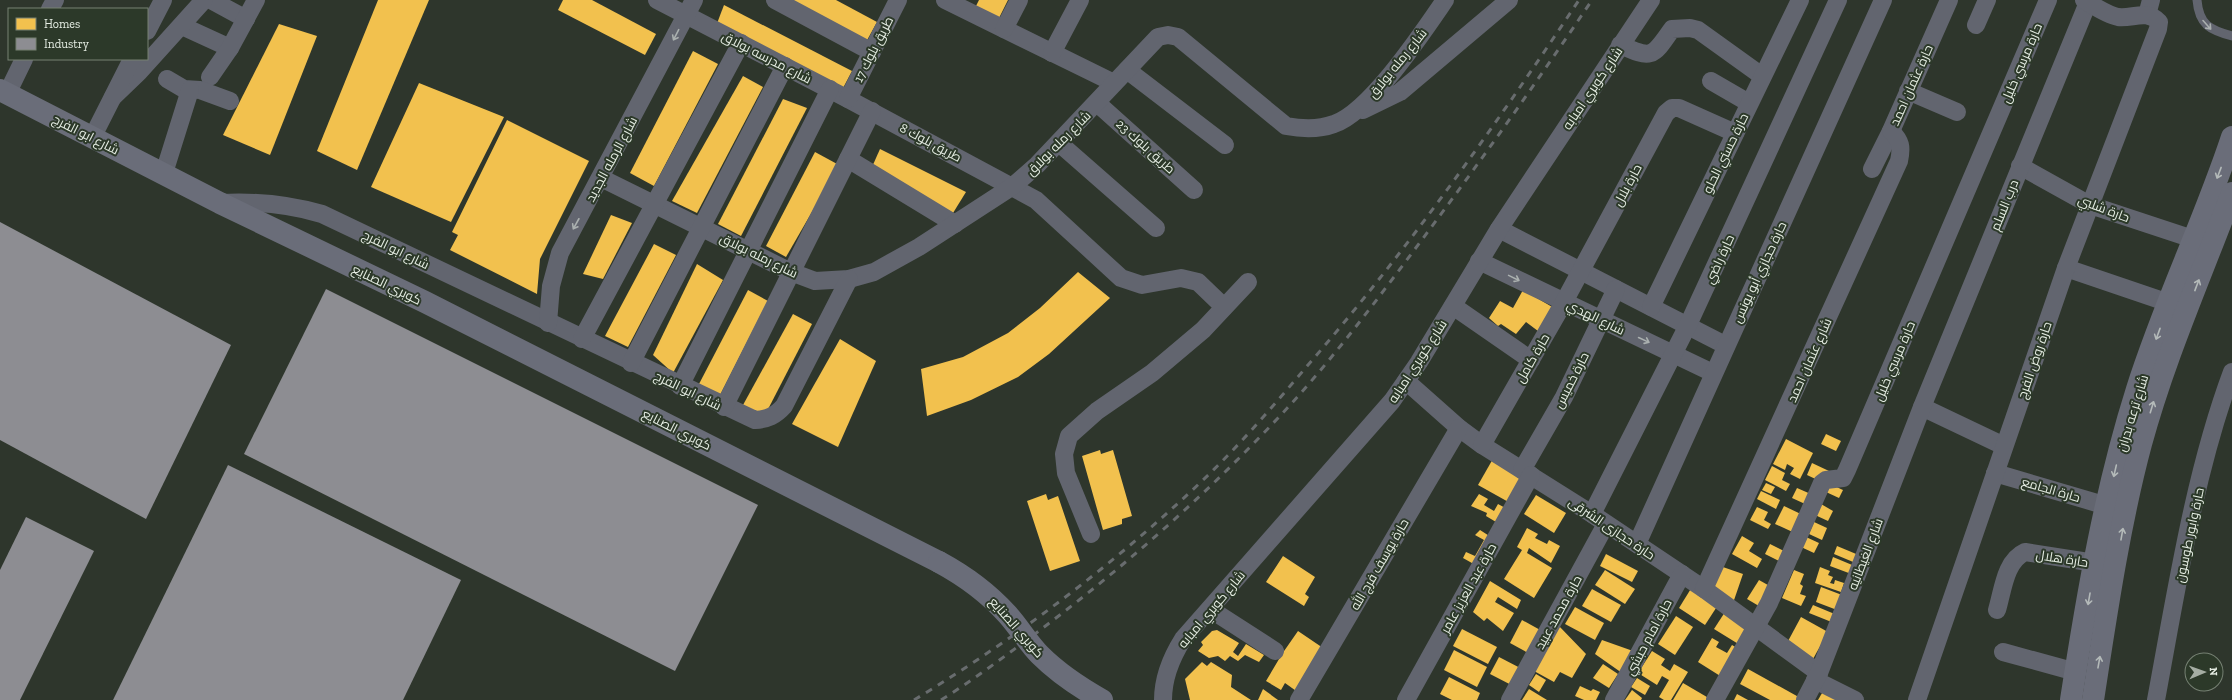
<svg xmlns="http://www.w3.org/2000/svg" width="2232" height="700" font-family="'Zilla Slab',Cairo,serif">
<rect width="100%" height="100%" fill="#2e362c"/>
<g fill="#f2c14e">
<path d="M378 0H429L357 170 317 151Z"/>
<path d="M563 0H592L656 34 645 55 558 10Z"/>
<path d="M783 0H836L877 22 865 44Z"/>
<path d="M979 0H1008L999 18 975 8Z"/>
<path d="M724 5 852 71 842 90 716 26Z"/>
<path d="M279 24 317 36 270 155 223 135Z"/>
<path d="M693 51 718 64 654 186 630 173Z"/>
<path d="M743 76 763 87 697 213 672 201Z"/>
<path d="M419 83 504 117 451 222 371 187Z"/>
<path d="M783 99 807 108 741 236 718 224Z"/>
<path d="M507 120 589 161 540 259 537 294 450 250 458 235 452 232Z"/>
<path d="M880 149 966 192 953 213 872 167Z"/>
<path d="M815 152 839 165 786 257 766 246Z"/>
<path d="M611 215 632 223 603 279 583 274Z"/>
<path d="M654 244 676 255 628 347 605 336Z"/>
<path d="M697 264 723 280 673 373 653 355Z"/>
<path d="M1078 272 1110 298 1049 354 1018 377 971 400 927 416 921 369 963 357 1008 333 1040 308Z"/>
<path d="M748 290 768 301 719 397 699 384Z"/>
<path d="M1523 290 1559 311 1538 331 1526 322 1516 334 1501 324 1498 326 1489 318 1500 301 1513 308Z"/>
<path d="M793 314 812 324 764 417 743 405Z"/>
<path d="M840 339 876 361 838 447 792 424Z"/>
<path d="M1826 434 1841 441 1836 451 1821 444Z"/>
<path d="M1786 439 1813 453 1800 479 1790 474 1794 468 1787 464 1785 470 1773 464Z"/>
<path d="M1100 450 1101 454 1113 450 1132 516 1122 519V524L1103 530 1082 456Z"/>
<path d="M1494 457 1526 476 1512 504 1478 485Z"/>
<path d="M1812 463 1829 471 1824 483 1807 475Z"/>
<path d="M1772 466 1785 473 1782 480 1790 484 1786 491 1765 480Z"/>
<path d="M1766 483 1775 487 1771 494 1762 490Z"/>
<path d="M1830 484 1843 490 1839 498 1826 492Z"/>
<path d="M1797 488 1820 498 1816 509 1792 498Z"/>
<path d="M1761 491 1780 500 1776 509 1757 499Z"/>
<path d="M1046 494 1048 500 1058 496 1080 561 1050 571 1027 501Z"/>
<path d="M1479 494 1488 499 1484 505 1494 511 1498 504 1509 510 1501 525 1486 516 1487 513 1471 506Z"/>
<path d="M1536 495 1566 513 1554 533 1524 514Z"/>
<path d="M1821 504 1833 511 1828 521 1815 515Z"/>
<path d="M1784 506 1805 516 1797 534 1775 524Z"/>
<path d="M1757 507 1768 512 1764 520 1771 524 1768 529 1750 520Z"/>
<path d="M1814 522 1827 528 1822 540 1809 534Z"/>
<path d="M1527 528 1538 534 1535 538 1547 544 1549 540 1560 546 1551 563 1529 548 1527 553 1552 568 1534 598 1504 579 1522 550 1517 547Z"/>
<path d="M1480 530 1494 539 1479 567 1463 558 1466 552 1475 556 1484 540 1475 535Z"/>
<path d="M1742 536 1754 543 1749 551 1762 559 1757 568 1732 554Z"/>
<path d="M1806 537 1819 543 1814 553 1801 547Z"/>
<path d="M1770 544 1788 553 1783 563 1765 554Z"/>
<path d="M1837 546 1861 556 1858 564 1834 554Z"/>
<path d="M1606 554 1638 571 1632 582 1600 566Z"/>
<path d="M1283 556 1315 577 1305 594 1309 597 1304 606 1266 582Z"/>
<path d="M1833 557 1857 567 1854 575 1830 566Z"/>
<path d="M1720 566 1743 574 1733 603 1713 587Z"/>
<path d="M1820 567 1830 571 1828 575 1833 577 1830 583 1834 584 1835 580 1844 583 1841 592 1815 583Z"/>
<path d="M1605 570 1635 589 1625 604 1595 585Z"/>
<path d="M1794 570 1804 574 1800 584 1803 586 1800 594 1806 596 1801 606 1782 598Z"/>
<path d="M1759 580 1775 589 1764 609 1747 599Z"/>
<path d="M1490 581 1521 600 1517 609 1498 597 1495 602 1514 613 1503 631 1487 618 1484 621 1473 612Z"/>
<path d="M1692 587 1718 605 1705 625 1679 608Z"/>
<path d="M1821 587 1842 595 1837 610 1816 602Z"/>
<path d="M1592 589 1621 605 1611 622 1582 606Z"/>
<path d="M1813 605 1837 615 1834 623 1809 613Z"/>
<path d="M1575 607 1604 623 1595 640 1565 624Z"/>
<path d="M1725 612 1750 628 1740 645 1714 629Z"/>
<path d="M1676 616 1693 627 1675 655 1658 644Z"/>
<path d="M1801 617 1828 632 1813 659 1787 643Z"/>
<path d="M1522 620 1551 636 1539 659 1510 643Z"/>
<path d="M1559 626 1586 654 1572 678 1560 672 1554 682 1534 671Z"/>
<path d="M1462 629 1497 647 1488 664 1453 646Z"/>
<path d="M1217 630 1239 643 1233 652 1238 656 1246 644 1264 655 1259 662 1245 655 1238 661 1230 656 1225 661 1218 656 1209 658 1198 651 1203 645 1201 642 1212 631Z"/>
<path d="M1298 631 1326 650 1299 693 1285 683 1281 690 1266 681 1282 654Z"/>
<path d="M1712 638 1719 642 1716 647 1727 653 1732 645 1742 651 1725 679 1698 662Z"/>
<path d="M1602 640 1633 651 1622 673 1595 654Z"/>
<path d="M1454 650 1487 667 1477 687 1444 670Z"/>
<path d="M1652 651 1665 659 1661 665 1670 671 1674 664 1688 672 1671 700H1664L1659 697 1669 680 1662 676 1657 685 1638 673Z"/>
<path d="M1499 657 1530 673 1521 690 1490 674Z"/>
<path d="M1202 662 1207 666 1211 662 1232 675 1231 687 1251 700H1190L1185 679Z"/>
<path d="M1603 664 1618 674 1609 688 1593 678Z"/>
<path d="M1748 669 1804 700H1770L1740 684Z"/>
<path d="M1536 674 1546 680 1539 692 1529 685Z"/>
<path d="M1449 677 1480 693 1477 700H1452L1440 694Z"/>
<path d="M1637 678 1650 686 1645 695 1631 687Z"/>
<path d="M1829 681 1852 700H1818Z"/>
<path d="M1683 683 1712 700H1673Z"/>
<path d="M1580 686 1591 691 1593 689 1600 692 1596 700H1584L1575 696Z"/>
<path d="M1263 689 1278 700H1258Z"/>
<path d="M1529 689 1547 700H1522Z"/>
<path d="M1632 690 1642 698 1641 700H1625Z"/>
<path d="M1737 694 1748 700H1734Z"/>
</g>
<g fill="#8d8d92">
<path d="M0 222 231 345 146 519 0 440Z"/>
<path d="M326 289 758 505 675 671 244 454Z"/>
<path d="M228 465 461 580 403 700H113Z"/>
<path d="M26 517 94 551 20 700H0V570Z"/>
</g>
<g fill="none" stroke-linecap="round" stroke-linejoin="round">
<path stroke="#62656f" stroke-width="9" d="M2197 0C2199 25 2210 30 2232 36"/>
<g stroke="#62656f" stroke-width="18">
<path d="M211 0 246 19"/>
<path d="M657 0 848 99 1036 200 1121 278 1142 285 1181 278 1198 282 1224 307"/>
<path d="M775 0 872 52"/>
<path d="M945 0 1114 83"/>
<path d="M50 9 55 0"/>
<path d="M2147 15 2151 0"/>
<path d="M1976 25 1987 0"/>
<path d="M182 26 230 48"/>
<path d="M1004 29 1019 0"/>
<path d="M147 31 163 0"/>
<path d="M1620 45C1652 59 1652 58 1672 29L1690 28 1698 30 1762 76"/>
<path d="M1052 53 1080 0"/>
<path d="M1127 70 1225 145"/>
<path d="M210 77 230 48 256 0"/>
<path d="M167 79 184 89 200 90 230 101"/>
<path d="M1711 81 1749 103"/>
<path d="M1908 91 1957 112"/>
<path d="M7 94 24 59"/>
<path d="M113 97 139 72 204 0"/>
<path d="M848 99 898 0"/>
<path d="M1097 103 1194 190"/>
<path d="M1363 110 1400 92 1509 0"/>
<path d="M92 138 132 59"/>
<path d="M1059 143 1156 228"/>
<path d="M848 159 955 224"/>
<path d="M2020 166 2090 205 2193 239"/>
<path d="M1872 169 1891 131 1949 0"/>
<path d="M164 173 190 90"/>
<path d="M601 178 791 272 815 281 849 279 874 272 919 247 1013 186 1037 165 1158 37 1168 35 1178 37 1286 126C1302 129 1318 130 1334 124 1370 112 1423 32 1445 0"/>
<path d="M220 203C256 201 288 204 322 214L755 420C768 419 775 416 784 406L849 279"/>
<path d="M1499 229 1725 345"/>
<path d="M1479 261 1713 373"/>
<path d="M2066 268 2169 303"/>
<path d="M1453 306 1531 360"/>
<path d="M1651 307 1800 0"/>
<path d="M548 323 551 286 560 253 694 0"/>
<path d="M582 339 741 43"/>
<path d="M631 363 785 66"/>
<path d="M1406 381 1459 428 1482 445 1592 514 1704 589 1819 673"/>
<path d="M680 386 830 89"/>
<path d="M724 407 872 111"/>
<path d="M1922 407 2004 446"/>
<path d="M1482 445 1564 302 1666 113 1672 108H1679L1735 133"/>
<path d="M1522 470 1564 397 1616 289"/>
<path d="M1995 473 2107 506"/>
<path d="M1592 514 1688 325 1838 0"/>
<path d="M1091 534 1066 473 1064 454 1069 436 1097 411 1152 373 1203 330 1248 282"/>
<path d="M1637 544 1883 0"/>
<path d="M1704 589 1899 161C1902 147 1901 141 1891 131"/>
<path d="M1210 609 1275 651"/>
<path d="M1997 610C2003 590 2005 561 2025 552L2095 563"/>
<path d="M2003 652 2076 672"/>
<path d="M1815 680 1855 700"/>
<path d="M1163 700C1163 677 1171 658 1183 639L1392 401 1419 362 1499 229 1651 0"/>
<path d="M1299 700 1459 428"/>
<path d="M1406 700 1531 475"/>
<path d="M1510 700 1606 524"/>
<path d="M1614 700 1682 574"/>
<path d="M1715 700 1769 603 1822 483 1826 480 1843 478 1847 470 2048 0"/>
<path d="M1805 700 1819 673 1922 407 2089 0"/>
<path d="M1917 700 2066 268 2158 29 2159 22C2147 9 2132 19 2118 17 2107 15 2094 6 2084 0"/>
<path d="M2156 700C2176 593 2194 474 2232 372"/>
</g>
<g stroke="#6a6d79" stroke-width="22">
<path d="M0 90 220 203 425 302 939 562"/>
<path d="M2071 700C2087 596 2105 490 2137 389 2164 303 2204 222 2232 137"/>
<path d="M2093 700C2106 616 2119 526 2141 444 2164 359 2201 276 2232 193"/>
</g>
<g stroke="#686c6e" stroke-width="3" stroke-dasharray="7 7" stroke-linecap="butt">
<path d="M914 700C1018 637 1113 565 1202 481 1240 445 1274 405 1308 365 1407 251 1495 126 1579 0"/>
<path d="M941 700C970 682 997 662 1024 642 1115 575 1201 500 1278 418 1330 363 1376 301 1421 241 1480 162 1537 82 1592 0"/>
</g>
<path stroke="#6a6d79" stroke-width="22" d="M939 562C965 576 987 592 1007 614 1019 627 1028 643 1040 655 1058 673 1079 687 1102 700"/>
</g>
<defs><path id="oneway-shaft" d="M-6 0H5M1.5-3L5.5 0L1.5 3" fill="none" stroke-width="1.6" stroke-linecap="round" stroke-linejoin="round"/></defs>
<g stroke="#aab0af">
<use href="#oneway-shaft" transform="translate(2207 25) rotate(48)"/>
<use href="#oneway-shaft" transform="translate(676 35) rotate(117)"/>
<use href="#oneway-shaft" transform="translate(576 224) rotate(119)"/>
<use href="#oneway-shaft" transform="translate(1514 278) rotate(26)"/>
<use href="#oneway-shaft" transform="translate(1644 340) rotate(25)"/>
</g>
<g stroke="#b4bab9">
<use href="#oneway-shaft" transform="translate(2219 173) rotate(111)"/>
<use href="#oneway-shaft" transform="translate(2197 285) rotate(-69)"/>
<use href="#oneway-shaft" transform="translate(2158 334) rotate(110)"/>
<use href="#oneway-shaft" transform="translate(2152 407) rotate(-73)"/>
<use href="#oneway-shaft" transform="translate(2115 471) rotate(103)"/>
<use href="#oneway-shaft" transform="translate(2122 534) rotate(-80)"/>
<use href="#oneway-shaft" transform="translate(2089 599) rotate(100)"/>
<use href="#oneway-shaft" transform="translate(2099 662) rotate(-80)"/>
</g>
<g text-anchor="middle" stroke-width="4" stroke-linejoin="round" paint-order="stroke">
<g font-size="13" fill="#e5ede3" stroke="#2c3929">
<text transform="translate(873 49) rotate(-63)" y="5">طريق بلوك 17</text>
<text transform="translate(767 57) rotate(27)" y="5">شارع مدرسه بولاق</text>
<text transform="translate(1397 63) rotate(-51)" y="5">شارع رمله بولاق</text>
<text transform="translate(2021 63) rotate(-67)" y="5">حارة مرسي خليل</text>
<text transform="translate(1911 85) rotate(-66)" y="5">حارة عثمان احمد</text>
<text transform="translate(1592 88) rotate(-56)" y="5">شارع كوبري امبابه</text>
<text transform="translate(86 134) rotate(27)" y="5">شارع ابو الفرج</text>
<text transform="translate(931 142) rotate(28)" y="5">طريق بلوك 8</text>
<text transform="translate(1058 143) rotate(-45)" y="5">شارع رمله بولاق</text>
<text transform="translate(1146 146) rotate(42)" y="5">طريق بلوك 23</text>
<text transform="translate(1725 153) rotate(-64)" y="5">حارة حسني الحلو</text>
<text transform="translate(611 159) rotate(-62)" y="5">شارع الرمله الجديد</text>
<text transform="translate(1627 185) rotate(-62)" y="5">حارة بلال</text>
<text transform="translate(2004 205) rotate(-68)" y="5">درب السلم</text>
<text transform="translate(2104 208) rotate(21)" y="5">حارة شلبي</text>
<text transform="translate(396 249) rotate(26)" y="5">شارع ابو الفرج</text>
<text transform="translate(759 255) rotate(26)" y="5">شارع رمله بولاق</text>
<text transform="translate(1719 259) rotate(-65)" y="5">حارة راضي</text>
<text transform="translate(1759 272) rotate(-65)" y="5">حارة حجازي أبو يونس</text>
<text transform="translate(387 284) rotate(26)" y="5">كوبري الصنايع</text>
<text transform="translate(1596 317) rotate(26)" y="5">شارع الهدي</text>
<text transform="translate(1532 358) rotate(-60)" y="5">حارة كامل</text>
<text transform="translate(1809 360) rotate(-66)" y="5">شارع عثمان احمد</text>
<text transform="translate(2034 360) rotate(-71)" y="5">حارة روض الفرج</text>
<text transform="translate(1417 361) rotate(-57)" y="5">شارع كوبري امبابه</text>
<text transform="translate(1894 361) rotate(-67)" y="5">حارة مرسي خليل</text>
<text transform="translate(1571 380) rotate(-63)" y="5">حارة خميس</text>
<text transform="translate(688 390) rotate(26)" y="5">شارع ابو الفرج</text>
<text transform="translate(2132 413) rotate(-73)" y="5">شارع ترعه بدران</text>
<text transform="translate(677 429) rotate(27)" y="5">كوبري الصنايع</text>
<text transform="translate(2051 489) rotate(16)" y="5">حارة الجامع</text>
<text transform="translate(1612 528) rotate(34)" y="5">حارة حجازى الشرقى</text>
<text transform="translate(2189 535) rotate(-78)" y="5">حارة وابور طوسون</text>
<text transform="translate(1865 554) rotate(-69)" y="5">شارع الغيطانيه</text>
<text transform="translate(2062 558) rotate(9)" y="5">حارة هلال</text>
<text transform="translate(1379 564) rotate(-60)" y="5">حارة يوسف فرج الله</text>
<text transform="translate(1468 588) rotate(-61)" y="5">حارة عبد العزيز عامر</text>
<text transform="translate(1211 609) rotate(-50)" y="5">شارع كوبري امبابه</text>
<text transform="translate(1558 612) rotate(-61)" y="5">حارة محمد عبيد</text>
<text transform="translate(1017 627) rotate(49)" y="5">كوبري الصنايع</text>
<text transform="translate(1648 637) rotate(-62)" y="5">حارة امام حبشي</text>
</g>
</g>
<rect x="8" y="8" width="140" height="52" fill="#2c3929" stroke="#768173"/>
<rect x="16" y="18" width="20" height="12" fill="#f2c14e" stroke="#768173"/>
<text x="44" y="28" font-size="12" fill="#e5ede3">Homes</text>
<rect x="16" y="38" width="20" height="12" fill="#8d8d92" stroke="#768173"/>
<text x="44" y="48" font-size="12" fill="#e5ede3">Industry</text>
<g transform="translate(2204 672) rotate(88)"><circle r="19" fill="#2c3929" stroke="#768173"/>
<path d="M0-3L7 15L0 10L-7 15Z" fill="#a5ada3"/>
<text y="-6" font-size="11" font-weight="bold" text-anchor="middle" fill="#e5ede3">N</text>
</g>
</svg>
